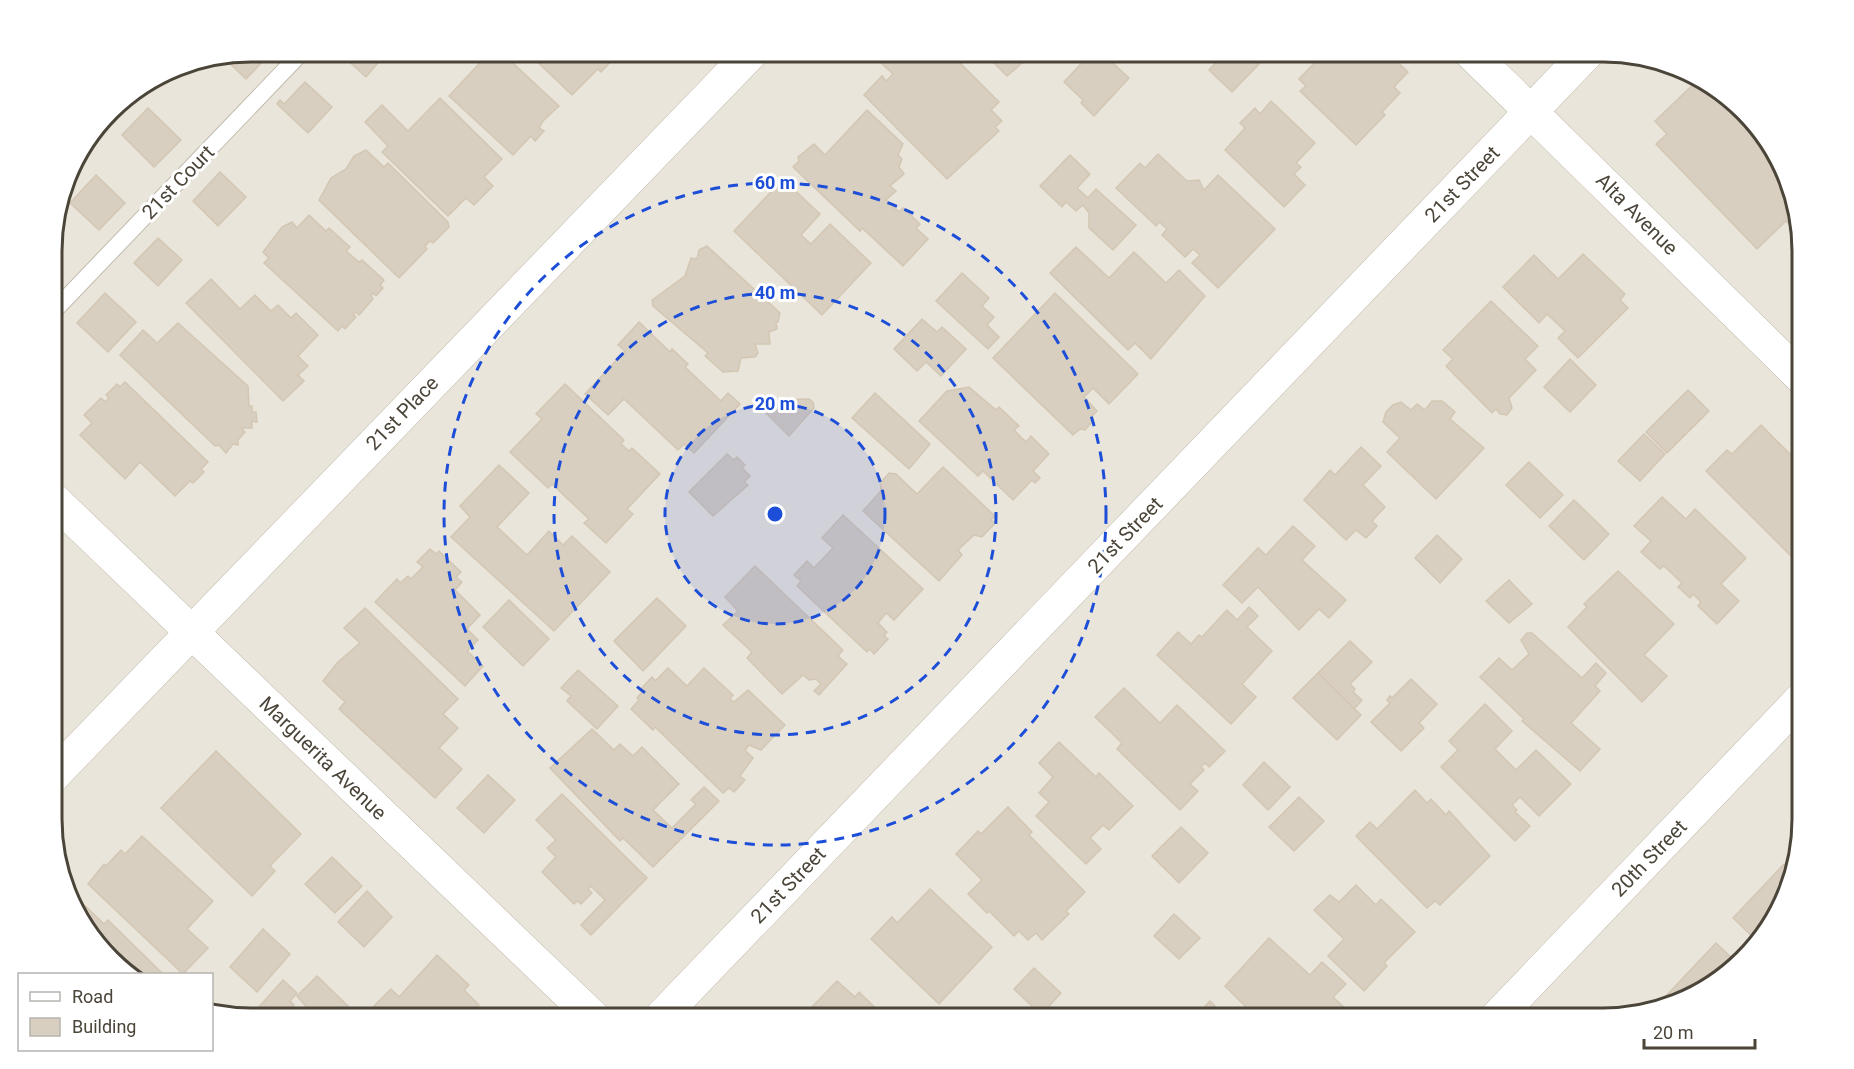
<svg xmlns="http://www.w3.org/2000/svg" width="1854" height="1069" font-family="Roboto,sans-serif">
<rect width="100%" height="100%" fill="#f6f3ec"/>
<path fill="#eae5da" d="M251 51H1604L1703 78 1770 140 1803 237V831L1776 918 1703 991 1616 1018H250L212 1008V974H133L85 930 53 844V225L72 162 119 101 175 66Z"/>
<g fill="#d8cfc1" stroke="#d3c7b4" stroke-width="1.5">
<path d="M251 51H273L246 79 223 57Z"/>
<path d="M344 51H399L393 57 387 52 366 77 341 54Z"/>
<path d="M491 51H500L559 106 543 121 539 128 544 131 535 141 531 136 513 155 449 96Z"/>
<path d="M526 51H617L619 53 601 72 598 69 572 95Z"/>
<path d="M889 51H895L905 61 911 54 908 51H951L950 53 999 102 991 110 1002 121 995 127 999 131 947 179 864 95 882 76 886 81 893 74 879 61Z"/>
<path d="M982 51H1036L1007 76Z"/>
<path d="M1093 51H1100L1129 78 1094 116 1081 103 1083 100 1064 82Z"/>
<path d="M1227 51H1247L1260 63 1232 92 1209 70Z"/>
<path d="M1386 51 1408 72 1394 87 1400 93 1382 112 1385 115 1356 145 1300 91 1306 86 1299 79 1321 56 1318 51Z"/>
<path d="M1701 77 1770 140 1796 219 1790 225 1786 221 1757 249 1656 144 1667 134 1655 121Z"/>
<path d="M305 82 332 107 308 133 277 104 280 100 284 104Z"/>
<path d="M440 98 502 159 484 177 493 186 474 205 466 198 448 216 382 152 388 146 365 122 382 105 408 131Z"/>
<path d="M1271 101 1315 143 1296 163 1301 167 1294 174 1305 185 1284 207 1225 150 1245 128 1240 123 1255 108 1260 114Z"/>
<path d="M148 108 181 140 154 167 122 135Z"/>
<path d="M867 110 903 144 898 155 902 159 899 167 904 174 890 186 896 191 886 200 899 212 903 208 920 224 916 228 928 239 903 266 862 228 860 231 793 167 799 161 798 157 814 144 825 155Z"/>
<path d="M91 137V147L84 155H77Z"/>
<path d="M366 150 384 167 388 163 448 222 449 227 433 243 430 241 425 246 427 249 399 278 319 200 331 178 346 169 354 156Z"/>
<path d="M1158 154 1187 181 1199 180 1204 190 1218 175 1275 229 1218 288 1192 263 1200 255 1193 249 1185 257 1162 235 1167 229 1159 222 1156 226 1116 188 1140 163 1145 168Z"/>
<path d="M1070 155 1090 174 1077 188 1088 198 1096 189 1136 225 1113 250 1089 228V213L1083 205 1076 211 1066 202 1062 207 1040 186Z"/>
<path d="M220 172 246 197 218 226 193 201Z"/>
<path d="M96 175 125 203 99 230 70 203Z"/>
<path d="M783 179 820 214 801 235 811 244 830 224 871 263 822 315 734 231Z"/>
<path d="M309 215 326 231 329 228 350 247 346 251 359 262 362 260 384 280 380 285 383 288 376 296 373 293 371 296 373 299 359 315 356 312 353 315 356 317 345 329 342 326 338 331 264 263 269 258 263 252 282 227 292 222 297 228Z"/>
<path d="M158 238 182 260 158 286 134 263Z"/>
<path d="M53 246 62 254 53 263Z"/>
<path d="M707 246 780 313 778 322H776L777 329 769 332 770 344H755L758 353 755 357 741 358 738 371 723 372 705 356 708 353 653 306 652 300 685 276 691 258 697 259 699 250Z"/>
<path d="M1076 247 1109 278 1134 252 1166 283 1179 270 1205 296 1151 359 1135 343 1128 350 1050 273Z"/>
<path d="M1583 254 1625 294 1620 300 1628 308 1578 358 1558 338 1565 331 1547 314 1539 323 1503 287 1534 255 1558 279Z"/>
<path d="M962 273 989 298 982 306 994 317 987 325 999 337 988 349 936 301Z"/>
<path d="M211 279 240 309 255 295 271 311 278 305 291 318 296 313 318 335 298 356 308 366 298 375 304 381 283 401 186 303Z"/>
<path d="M105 293 136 322 108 352 77 323Z"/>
<path d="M1055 293 1138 374 1109 404 1093 388 1084 397 1097 411 1092 416 1093 421 1085 430 1080 429 1073 435 993 358Z"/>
<path d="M1491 301 1538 346 1525 359 1536 370 1509 398 1512 408 1507 415 1500 414 1496 409 1492 413 1446 366 1453 359 1443 350Z"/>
<path d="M922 319 937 332 942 327 966 349 941 376 926 362 917 371 894 349Z"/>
<path d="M639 322 670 352 672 349 688 364 685 367 721 401 728 393 740 404 694 453 684 444 678 450 624 399 608 415 585 394 625 351 618 345Z"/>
<path d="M178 323 248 386 249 406H252V412H256L257 422 252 421V428H241L245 432 238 440V445L233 444 226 453 219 445 215 446 120 355 143 330 157 343Z"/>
<path d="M1570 359 1596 385 1570 412 1544 387Z"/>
<path d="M125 382 208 462 201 469 204 472 193 483 190 481 175 496 140 462 125 479 80 435 92 423 84 415 101 398 105 402 109 398 106 395 117 384 120 387Z"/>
<path d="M565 384 624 440 621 444 629 451 632 448 660 474 627 509 633 514 606 543 584 523 589 519 552 484 548 488 510 452 542 419 536 414Z"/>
<path d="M969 387 996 410 999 407 1019 426 1014 430 1026 442 1031 436 1049 454 1033 471 1040 478 1035 483 1032 480 1013 500 983 471 978 476 919 421 947 391Z"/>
<path d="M1688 390 1709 411 1667 453 1646 432Z"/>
<path d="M875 393 930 444 909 469 852 418Z"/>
<path d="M809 399 813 402 814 408 789 436 761 408 766 400Z"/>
<path d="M1432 401H1442L1455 412 1450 419 1484 448 1436 499 1387 452 1400 438 1383 422 1386 412 1393 405 1401 402 1411 410 1417 404 1425 410Z"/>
<path d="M1761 425 1800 464 1803 461V546L1792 557 1706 471 1727 450 1732 454Z"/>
<path d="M1644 434 1665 454 1640 481 1618 461Z"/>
<path d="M1361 447 1381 466 1363 485 1385 507 1372 521 1377 526 1366 538 1356 530 1346 540 1304 500 1330 470 1335 475Z"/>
<path d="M727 454 734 460 737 457 745 465 742 468 750 476 744 482 748 485 713 516 689 492Z"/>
<path d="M1529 462 1563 495 1540 518 1506 485Z"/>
<path d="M499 465 529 493 497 527 527 555 549 531 563 545 572 536 610 572 554 631 451 537 470 517 460 506Z"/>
<path d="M943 467 995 516 991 520 995 523 982 537 974 535 958 550 962 555 939 581 863 511 881 491V482L889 473 896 474 917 494Z"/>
<path d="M1662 497 1686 519 1695 509 1746 558 1721 584 1739 601 1717 624 1698 606 1701 602 1693 594 1690 598 1678 587 1682 583 1664 566 1660 569 1641 552 1651 541 1634 526Z"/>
<path d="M1574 500 1609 534 1584 560 1549 526Z"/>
<path d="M843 515 923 589 894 620 886 613 878 623 887 632 884 636 888 639 874 654 870 649 867 652 797 586 801 581 794 575 807 561 814 568 833 548 822 538Z"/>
<path d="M1293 526 1315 546 1302 560 1346 600 1329 618 1319 609 1299 630 1258 587 1242 603 1223 585 1258 548 1266 555Z"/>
<path d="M1437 535 1462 559 1440 583 1415 558Z"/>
<path d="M430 549 436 554 439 551 461 572 456 577 462 582 455 590 480 615 467 629 478 640 467 651 483 666 465 686 375 602 397 579 400 583 408 576 411 579 423 567 417 562Z"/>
<path d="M755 566 843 650 838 656 847 664 819 695 814 691 821 684 816 679 809 680 803 675 782 694 747 658 752 652 723 625 738 611 725 597Z"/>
<path d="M1618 571 1674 624 1644 655 1667 676 1642 702 1568 627 1587 607 1584 604Z"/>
<path d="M1509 580 1532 604 1509 623 1486 601Z"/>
<path d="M657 598 686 626 643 671 614 641Z"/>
<path d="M509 600 549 639 523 666 483 627Z"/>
<path d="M1249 607 1258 616 1247 627 1272 651 1242 684 1256 697 1231 724 1157 655 1178 632 1191 644 1199 635 1202 637 1227 610 1237 620Z"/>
<path d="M365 608 458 699 443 714 458 728 439 748 462 769 435 798 339 709 345 702 323 681 337 663 360 643 344 628Z"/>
<path d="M1527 633H1532L1582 678 1596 663 1606 673 1595 686 1600 691 1571 723 1600 749 1580 771 1522 721 1524 719 1480 677 1499 658 1512 670 1529 654 1521 640Z"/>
<path d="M1350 641 1372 662 1350 684 1355 689 1353 692 1362 700 1354 709 1318 673Z"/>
<path d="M668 668 687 686 704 668 733 695 730 699 734 702 748 690 785 725 761 750 749 745 745 750 753 758 740 776 745 780 734 792 729 788 723 793 655 727 653 730 631 709 639 700 637 698 642 692 640 690 652 677 655 681Z"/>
<path d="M578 670 618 706 597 729 567 701 571 696 561 688Z"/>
<path d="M1318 673 1361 715 1337 740 1293 698Z"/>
<path d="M1411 679 1437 704 1419 723 1424 728 1401 751 1371 722 1390 703 1387 700 1390 696 1392 698Z"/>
<path d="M1124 688 1160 723 1177 705 1225 751 1209 767 1205 763 1201 767 1204 770 1190 784 1198 791 1180 810 1117 749 1122 743 1095 717Z"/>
<path d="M1485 704 1512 731 1495 749 1516 770 1536 750 1571 784 1539 816 1520 797 1512 805 1517 810 1515 812 1530 826 1515 841 1441 767 1458 750 1449 741Z"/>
<path d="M592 729 614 750 620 744 633 756 642 747 679 784 653 810 672 828 696 804 691 800 704 787 719 801 653 867 623 838 620 841 550 768Z"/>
<path d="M1059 742 1096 777 1099 773 1133 806 1109 830 1103 825 1090 838 1101 849 1086 864 1036 816 1049 802 1039 793 1053 777 1039 763Z"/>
<path d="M216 751 301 834 270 866 275 871 252 896 161 808Z"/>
<path d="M1264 762 1290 787 1268 810 1243 785Z"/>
<path d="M488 775 515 800 484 833 457 808Z"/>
<path d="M1415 790 1427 803 1431 799 1446 815 1449 811 1490 856 1440 905 1435 901 1427 908 1356 836 1370 822 1377 829Z"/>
<path d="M562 794 647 878 591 935 581 925 605 900 591 886 588 889 592 893 581 904 577 901 574 904 542 872 556 857 547 848 556 840 536 820Z"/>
<path d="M1299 797 1324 821 1294 851 1269 827Z"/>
<path d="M1008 807 1032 832 1029 835 1085 892 1066 911 1069 914 1042 940 1036 933 1028 940 1019 931 1014 936 989 911 987 913 968 894 982 880 956 854 978 831 981 834Z"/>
<path d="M1181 827 1208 853 1179 883 1152 856Z"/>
<path d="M142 836 213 901 187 929 208 948 183 974 88 884 104 864 106 866 121 850 125 854Z"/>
<path d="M332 857 362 886 335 913 305 884Z"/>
<path d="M1784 864 1791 871 1776 918 1755 939 1733 918Z"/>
<path d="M1356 885 1376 905 1381 899 1415 932 1384 963 1387 966 1364 991 1328 956 1344 939 1314 910 1330 895 1339 902Z"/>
<path d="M930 889 992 947 939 1004 871 939 892 917 897 923Z"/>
<path d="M367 891 392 917 364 947 338 922Z"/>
<path d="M78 899 104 924 108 920 163 974H133L85 930 75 902Z"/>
<path d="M1174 914 1200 938 1179 959 1154 936Z"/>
<path d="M263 929 290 954 257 992 230 967Z"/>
<path d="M1269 938 1310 975 1322 962 1346 984 1333 997 1347 1010 1339 1018H1257L1225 986Z"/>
<path d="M1716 943 1734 960 1703 991 1664 1003 1661 1001Z"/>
<path d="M437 955 469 985 464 990 479 1005 470 1018H381L371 1009 391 989 399 997Z"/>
<path d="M1034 968 1061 993 1041 1015 1014 989Z"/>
<path d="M317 976 348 1006 336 1018H316L297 996Z"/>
<path d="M283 980 297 993 290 1001 294 1005 282 1018H249Z"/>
<path d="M837 981 855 997 859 992 886 1018H820L810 1009Z"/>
<path d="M1210 1001 1227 1018H1194Z"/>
</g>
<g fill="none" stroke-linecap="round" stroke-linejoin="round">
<g stroke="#c2bbae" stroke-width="18">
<path id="service" d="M53 312 303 51"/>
</g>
<g stroke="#c2bbae" stroke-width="34">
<g id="minor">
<path d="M1469 51 1803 379"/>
<path d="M53 499 594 1018"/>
<path d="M53 776 753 51"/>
<path d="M660 1018 1589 51"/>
<path d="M1496 1018 1803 697"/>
</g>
</g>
<use href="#service" stroke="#fff" stroke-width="16"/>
<use href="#minor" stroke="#fff" stroke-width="33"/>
</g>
<circle cx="775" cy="514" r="110" fill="#1d4ed8" fill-opacity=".12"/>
<g fill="none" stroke="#1d4ed8" stroke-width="3" stroke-dasharray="10 8">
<circle cx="775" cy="514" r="110"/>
<circle cx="775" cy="514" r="221"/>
<circle cx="775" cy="514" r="331"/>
</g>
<g text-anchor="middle" stroke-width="6" stroke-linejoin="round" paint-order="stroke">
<g font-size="20" fill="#4b4439" stroke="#fff">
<text transform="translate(178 182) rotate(-46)" y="7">21st Court</text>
<text transform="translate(1462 184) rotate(-46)" y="7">21st Street</text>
<text transform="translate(1637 214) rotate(45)" y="7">Alta Avenue</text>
<text transform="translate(402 413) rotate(-46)" y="7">21st Place</text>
<text transform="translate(1125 535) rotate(-46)" y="7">21st Street</text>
<text transform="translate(323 758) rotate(44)" y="7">Marguerita Avenue</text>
<text transform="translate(1649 858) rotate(-46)" y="7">20th Street</text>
<text transform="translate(788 885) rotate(-46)" y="7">21st Street</text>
</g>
</g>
<path d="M0 0H1854V1069H0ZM251 62H1603A189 189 0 0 1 1792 251V819A189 189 0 0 1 1603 1008H251A189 189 0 0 1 62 819V251A189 189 0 0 1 251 62Z" fill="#fff" fill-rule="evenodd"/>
<path fill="none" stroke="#4b4439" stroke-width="3" d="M251 62H1603A189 189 0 0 1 1792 251V819A189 189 0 0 1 1603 1008H251A189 189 0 0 1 62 819V251A189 189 0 0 1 251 62Z"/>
<circle cx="775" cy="514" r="9" fill="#1d4ed8" stroke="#fff" stroke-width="3"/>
<g font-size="18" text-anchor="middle" font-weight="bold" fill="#1d4ed8" stroke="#fff" stroke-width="6" stroke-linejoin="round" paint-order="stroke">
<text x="775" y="189">60 m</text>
<text x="775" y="299">40 m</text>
<text x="775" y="410">20 m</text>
</g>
<rect x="18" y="973" width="195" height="78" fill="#ffffff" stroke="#b7b4b0" stroke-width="1.5"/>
<rect x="30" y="992" width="30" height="9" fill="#ffffff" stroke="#b7b4b0" stroke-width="1.5"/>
<text x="72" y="1003" font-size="18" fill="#4b4439">Road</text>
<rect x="30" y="1018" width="30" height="18" fill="#d8cfc1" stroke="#b7b4b0" stroke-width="1.5"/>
<text x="72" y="1033" font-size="18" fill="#4b4439">Building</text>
<path d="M1644 1039v9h111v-9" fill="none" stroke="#4b4439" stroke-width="3"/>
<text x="1653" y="1039" font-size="18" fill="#4b4439" stroke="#ffffff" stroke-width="4.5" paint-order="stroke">20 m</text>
</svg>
